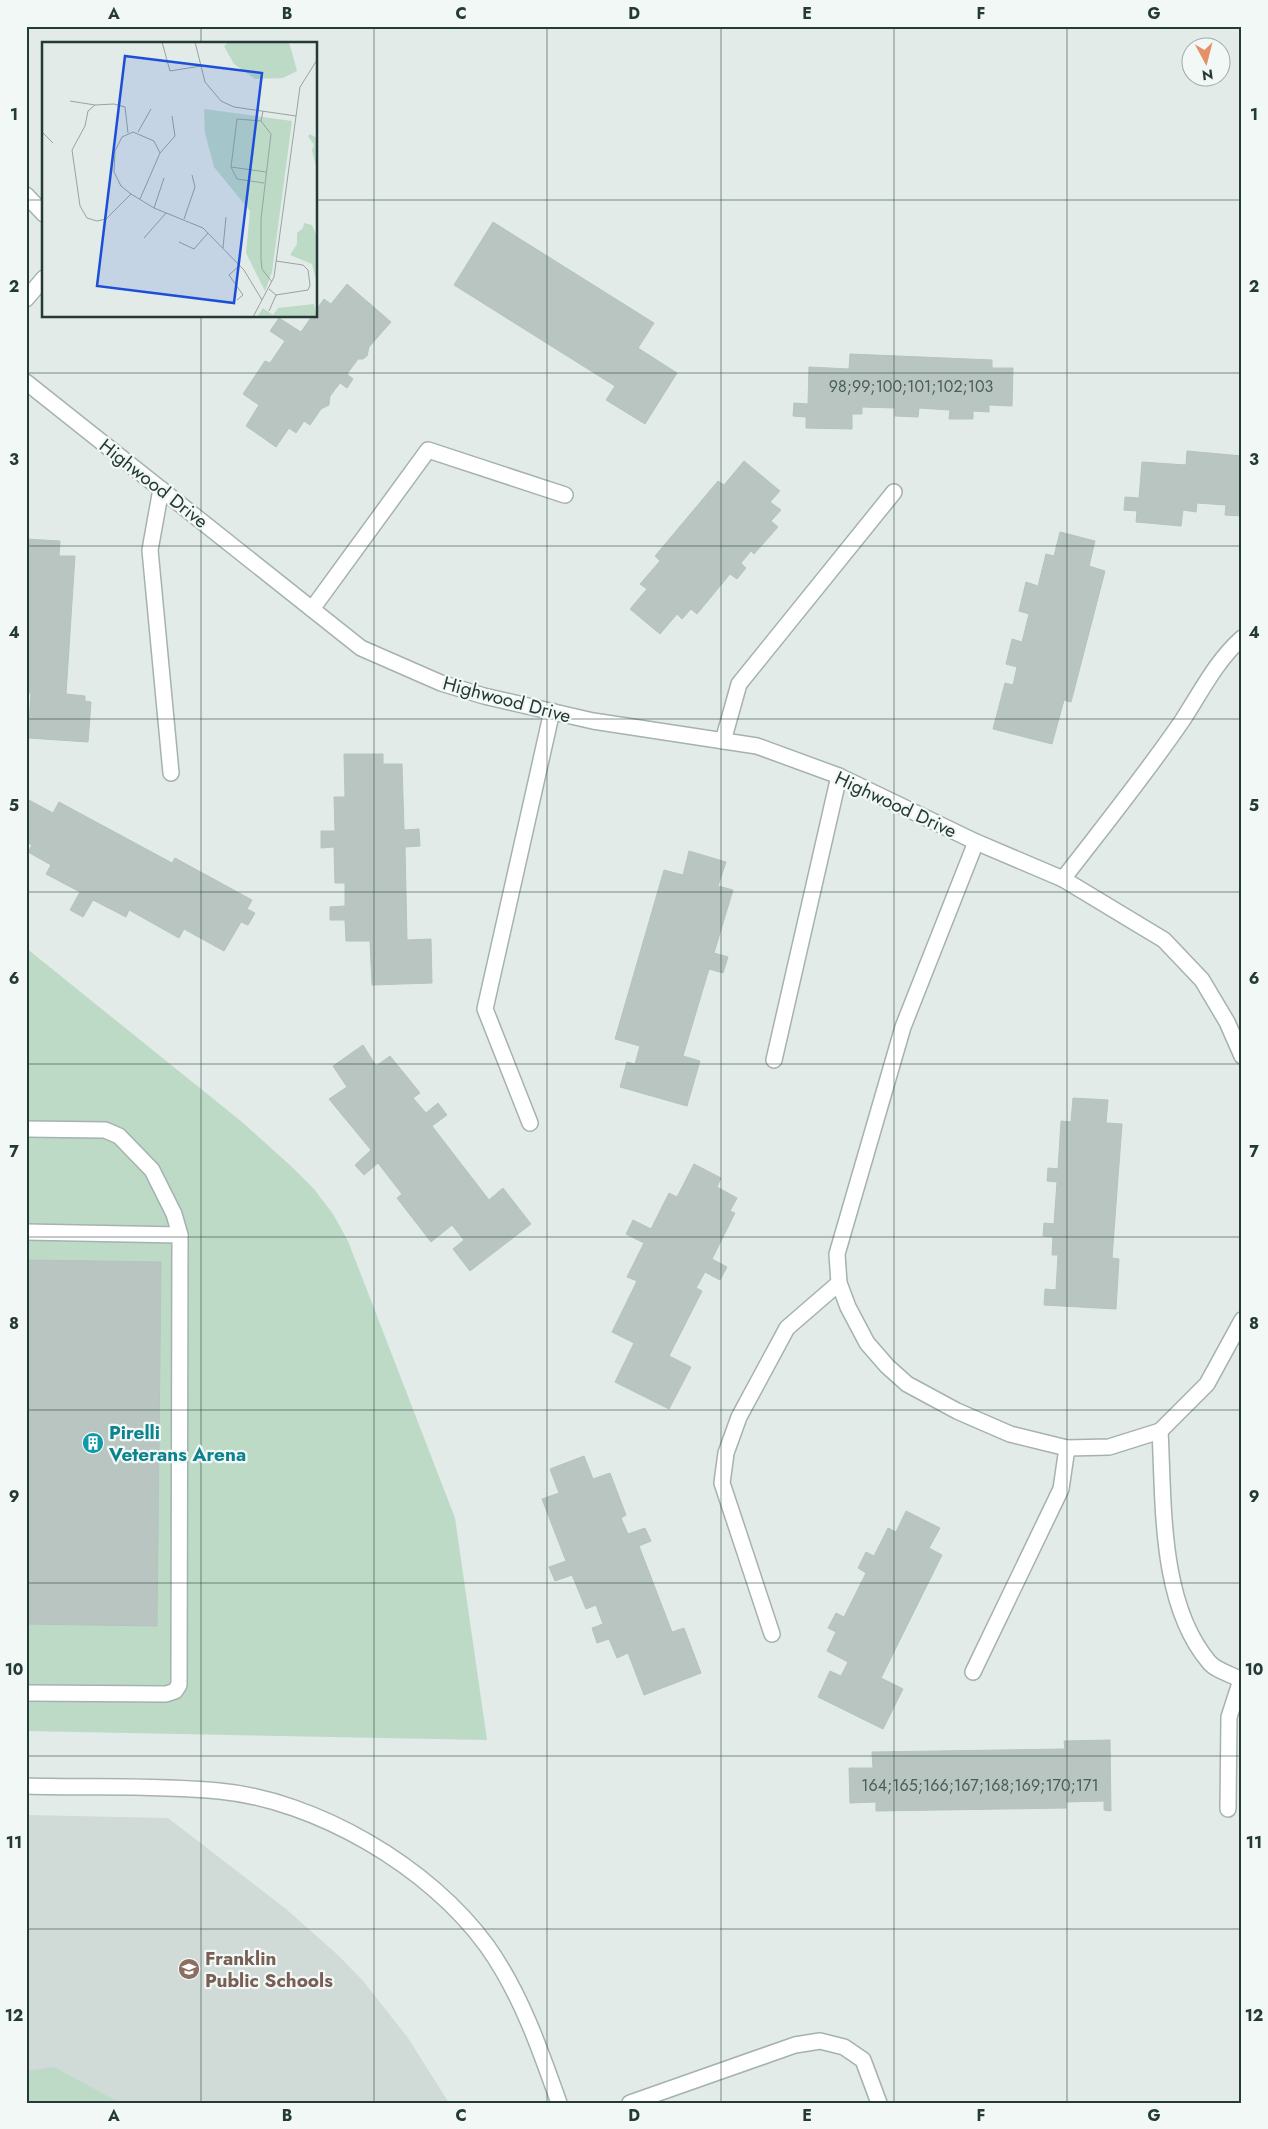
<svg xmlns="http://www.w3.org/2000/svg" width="1268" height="2129" font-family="Jost,sans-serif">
<rect width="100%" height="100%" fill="#e2ebe8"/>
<path fill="#d0dad7" d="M26 1815 168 1818 286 1909 339 1956 364 1982 408 2038 449 2103H26Z"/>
<g fill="#bddac7">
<path d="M26 948 242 1122 292 1167 314 1189 333 1214 348 1241 455 1518 487 1740 26 1731Z"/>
<path d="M54 2067 120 2103H26V2071Z"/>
</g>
<g fill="#b8c5c1" stroke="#b5c4bf">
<path d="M493 222 654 323 638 348 677 373 645 424 606 400 615 386 454 285Z"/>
<path d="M347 284 391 322 369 347 367 356 363 359H358L347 374 353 379 347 388 340 383 330 396 329 405 321 409 310 425 304 421 296 433 289 428 276 447 246 426 259 405 243 394 265 361 270 363 285 341 270 331 279 318 301 332 312 316H316V310L324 299 331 304Z"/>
<path d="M850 354 992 360V368H1013L1012 406 989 405V412L973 411V419H949L950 410 919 408 918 417 895 416V408L862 407V414H852V429L806 428V417L793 416 794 403 808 404 809 367 849 369Z"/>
<path d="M1187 451 1242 456V516L1225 515 1226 505 1197 503 1196 512 1183 510 1181 526 1136 522 1137 511 1124 510 1125 497 1139 498 1142 462 1186 465Z"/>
<path d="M744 461 780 491 770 502 781 510 771 521 778 527 754 554 751 551 741 563 746 568 737 579 730 574 697 614 691 609 682 619 677 614 660 634 630 609 647 589 640 584 660 561 655 556 718 481 724 485Z"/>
<path d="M1060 532 1095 541 1089 566 1105 571 1071 702 1064 700 1052 744 993 729 1005 683 1013 685 1017 667 1006 664 1012 639 1022 642 1029 614 1019 611 1026 582 1038 586 1046 554 1054 556Z"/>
<path d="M26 539 60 541 59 556H75L66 694 85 696V701L91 702 88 742 28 738 31 693H26Z"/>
<path d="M344 754H383V764H402L404 830 419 829 420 846 405 847 407 940 431 939 432 983 372 985 370 941H346L345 920H330V907L345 906V883H335L334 847 321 848V831H335L334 797H345Z"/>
<path d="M29 800 53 813 59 802 172 863 175 858 252 900 247 909 255 913 248 925 241 922 224 951 184 929 179 938 129 910 126 917 93 900 83 917 70 910 80 892 46 874 51 865 28 852 32 845 26 842V806Z"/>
<path d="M689 851 726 862 718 886 733 890 714 953 728 957 723 973 709 969 683 1056 700 1061 687 1106 620 1087 627 1062 635 1064 640 1046 615 1039 664 870 683 875Z"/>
<path d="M363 1045 376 1066 390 1056 420 1093 413 1098 426 1113 438 1103 447 1115 432 1126 489 1200 503 1188 531 1224 470 1271 453 1249 464 1240 452 1225 431 1242 397 1198 402 1194 378 1163 364 1175 355 1165 371 1150 329 1099 347 1087 333 1066Z"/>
<path d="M1073 1098 1108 1100 1106 1123 1122 1124 1112 1258 1119 1259 1116 1309 1044 1305 1045 1289 1056 1290 1058 1255H1052L1053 1237 1043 1236 1044 1223 1054 1224 1057 1182 1047 1181 1048 1168 1058 1169 1061 1121 1071 1122Z"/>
<path d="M694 1164 721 1178 717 1187 737 1198 730 1211 735 1213 712 1259 727 1267 720 1280 705 1272 696 1288 702 1291 669 1356 691 1367 669 1409 615 1382 634 1343 612 1332 637 1281 627 1277 644 1243 626 1234 633 1220 651 1229 669 1193 677 1197Z"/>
<path d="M26 1260 161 1262 157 1626 26 1624Z"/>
<path d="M584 1456 593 1479 610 1473 626 1515 621 1518 628 1534 645 1528 651 1541 639 1546 672 1632 684 1628 701 1673 644 1695 628 1653 617 1658 609 1639 597 1643 592 1628 603 1624 596 1605 586 1609 572 1575 555 1581 549 1567 566 1561 542 1499 559 1493 550 1469Z"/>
<path d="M906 1511 940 1528 929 1548 942 1555 881 1678 903 1689 883 1729 818 1697 830 1671 841 1676 848 1662 827 1651 836 1632 828 1628 836 1613 844 1617 866 1573 858 1568 866 1552 874 1556 888 1528 896 1532Z"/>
<path d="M1110 1740 1111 1811 1104 1810V1801L1066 1802V1808L876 1811V1802L850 1803 849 1768H873L872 1752 1065 1749 1064 1741Z"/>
</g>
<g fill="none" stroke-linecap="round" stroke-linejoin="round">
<g stroke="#a5b2af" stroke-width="18">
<g id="service">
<path d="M26 195 44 214"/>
<path d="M26 299 44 278"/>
<path d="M161 489 150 550 171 773"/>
<path d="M312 609 428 450 565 495"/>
<path d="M723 741 739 684 894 492"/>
<path d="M1063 879C1103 827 1145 775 1182 721 1201 692 1216 661 1242 638"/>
<path d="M774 1060 839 776"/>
<path d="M530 1123 485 1009 552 711"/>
<path d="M26 1129 105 1130 119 1136 152 1170 174 1214 180 1235 179 1685 175 1691 166 1694 26 1693"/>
<path d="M26 1232 180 1235"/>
<path d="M1160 1431C1164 1503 1159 1603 1209 1662 1215 1670 1232 1675 1242 1680"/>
<path d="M772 1634 722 1483 726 1453 739 1417 787 1328 839 1283"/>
<path d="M973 1672 1061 1489 1067 1448"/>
<path d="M26 1786C90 1788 155 1785 219 1791 316 1800 430 1867 487 1946 520 1992 540 2049 559 2103"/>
<path d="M1228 1809 1229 1717 1241 1680"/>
<path d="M630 2103 795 2045 820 2041 844 2047 863 2060 879 2103"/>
</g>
</g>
<g stroke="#a5b2af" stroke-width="18">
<g id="minor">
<path d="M26 382 361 648 441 683 484 696 593 721 757 746 839 776 976 842 1063 879 1164 940 1202 980 1227 1022 1242 1056"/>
<path d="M976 842 903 1027 837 1254 839 1283 848 1307 867 1343 887 1366 907 1384 957 1411 1010 1434 1067 1448 1109 1447 1160 1431 1207 1384 1242 1320"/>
</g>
</g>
<use href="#service" stroke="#fff" stroke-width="15"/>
<use href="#minor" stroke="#fff" stroke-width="15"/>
</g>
<path fill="none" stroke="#243a36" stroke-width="1" stroke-opacity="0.55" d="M201 26V44M374 26V2103M547 26V2103M721 26V2103M894 26V2103M1067 26V2103M26 200H44M316 200H1242M201 316V2103M26 373H1242M26 546H1242M26 719H1242M26 892H1242M26 1064H1242M26 1237H1242M26 1410H1242M26 1583H1242M26 1756H1242M26 1929H1242"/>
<defs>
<g id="building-disc" transform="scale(1.125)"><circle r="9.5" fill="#0f9aa8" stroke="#f2f8f5"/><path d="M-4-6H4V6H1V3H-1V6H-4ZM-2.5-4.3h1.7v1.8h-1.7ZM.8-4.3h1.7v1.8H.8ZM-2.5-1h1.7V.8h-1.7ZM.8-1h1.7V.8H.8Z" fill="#fff"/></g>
<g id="school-disc" transform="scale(1.125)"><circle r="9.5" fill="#8d6e63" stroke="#f2f8f5"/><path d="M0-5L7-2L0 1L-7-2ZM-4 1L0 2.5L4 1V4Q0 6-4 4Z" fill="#fff"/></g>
</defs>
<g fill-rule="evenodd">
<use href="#building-disc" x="93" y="1443"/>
<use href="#school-disc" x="189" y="1969"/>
</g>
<g text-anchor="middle" stroke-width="4.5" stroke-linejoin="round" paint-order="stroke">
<g font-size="16" fill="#495d59">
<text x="911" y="392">98;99;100;101;102;103</text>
<text x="980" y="1791">164;165;166;167;168;169;170;171</text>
</g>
<g font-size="19" fill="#243a36" stroke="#f2f8f5">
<text transform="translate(154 483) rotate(38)" y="7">Highwood Drive</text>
<text transform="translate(507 699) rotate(15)" y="7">Highwood Drive</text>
<text transform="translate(896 804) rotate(25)" y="7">Highwood Drive</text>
</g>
<g font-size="19" font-weight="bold" fill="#0d838f" stroke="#f2f8f5" text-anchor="start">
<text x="109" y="1439">Pirelli<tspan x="109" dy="22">Veterans Arena</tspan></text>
</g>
<g font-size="19" font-weight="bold" fill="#785e54" stroke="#f2f8f5" text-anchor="start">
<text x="205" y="1965">Franklin<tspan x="205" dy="22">Public Schools</tspan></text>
</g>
</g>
<g transform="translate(42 42)">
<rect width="275" height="275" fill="#e2ebe8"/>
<path d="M187 0H247L255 29 241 36 213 37 192 22 182 4ZM162 67 250 79 230 230 223 249 204 211 208 169 172 125 163 91ZM268 92 275 96V129L270 108 272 103 266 94ZM262 181 270 183 275 195V241L270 222 248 213 255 202V191L261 186ZM272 262 275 275H215L221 266 231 273 236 266Z" fill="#bddac7"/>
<path fill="none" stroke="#96a4a1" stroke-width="1" d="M120 0 128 29 159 24M153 0 163 40 179 59 192 65 254 74M28 59 53 63M221 69 219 79 229 92 219 177V217L220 227 230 240M219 79 195 77 189 125 195 137 222 141M0 90 11 101M96 90 109 67M86 91 83 65 72 62 53 63 46 69 43 84 30 108 38 164 45 176 55 179 64 177 89 152M118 111 133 94 130 74M189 125 224 130M98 157 118 111 112 99 91 90 80 95 73 109 72 130 79 144 89 152 112 166 161 186 202 228 220 258M112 166 122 136M142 177 153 145 150 133M102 196 124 171M137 200 152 207 166 191M181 206 184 175M234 219 261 223 266 228 268 243 266 248 234 253M227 247 234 253 227 269M195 258 201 253 187 233 198 223M211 275 232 235 258 45 275 18"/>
<path fill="#1d4ed8" fill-opacity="0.15" stroke="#1d4ed8" stroke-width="2.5" d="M83 14 220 31 192 261 55 244Z"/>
<rect width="275" height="275" fill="none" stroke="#243a36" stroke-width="2.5"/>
</g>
<rect width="1268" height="2129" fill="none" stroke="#f2f8f5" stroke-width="55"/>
<g transform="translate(1206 62) rotate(173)"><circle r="24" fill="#f2f8f5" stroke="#a0aca9"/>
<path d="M0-4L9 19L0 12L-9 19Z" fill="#e59066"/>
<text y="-8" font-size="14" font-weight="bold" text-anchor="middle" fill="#243a36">N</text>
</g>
<rect x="28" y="28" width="1212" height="2074" fill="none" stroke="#243a36" stroke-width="2"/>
<g font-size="16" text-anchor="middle" font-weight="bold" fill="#243a36">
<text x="114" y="19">A</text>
<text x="287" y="19">B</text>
<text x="461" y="19">C</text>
<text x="634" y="19">D</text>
<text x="807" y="19">E</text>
<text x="981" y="19">F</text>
<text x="1154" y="19">G</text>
<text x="14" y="120">1</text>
<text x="1254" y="120">1</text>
<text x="14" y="292">2</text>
<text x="1254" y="292">2</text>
<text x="14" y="465">3</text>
<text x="1254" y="465">3</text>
<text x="14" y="638">4</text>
<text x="1254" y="638">4</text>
<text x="14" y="811">5</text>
<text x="1254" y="811">5</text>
<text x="14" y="984">6</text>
<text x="1254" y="984">6</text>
<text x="14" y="1157">7</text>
<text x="1254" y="1157">7</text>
<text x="14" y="1329">8</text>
<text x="1254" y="1329">8</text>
<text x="14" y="1502">9</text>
<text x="1254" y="1502">9</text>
<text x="14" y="1675">10</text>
<text x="1254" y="1675">10</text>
<text x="14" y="1848">11</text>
<text x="1254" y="1848">11</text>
<text x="14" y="2021">12</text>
<text x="1254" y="2021">12</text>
<text x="114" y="2121">A</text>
<text x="287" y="2121">B</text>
<text x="461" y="2121">C</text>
<text x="634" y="2121">D</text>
<text x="807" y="2121">E</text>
<text x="981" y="2121">F</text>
<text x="1154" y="2121">G</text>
</g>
</svg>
